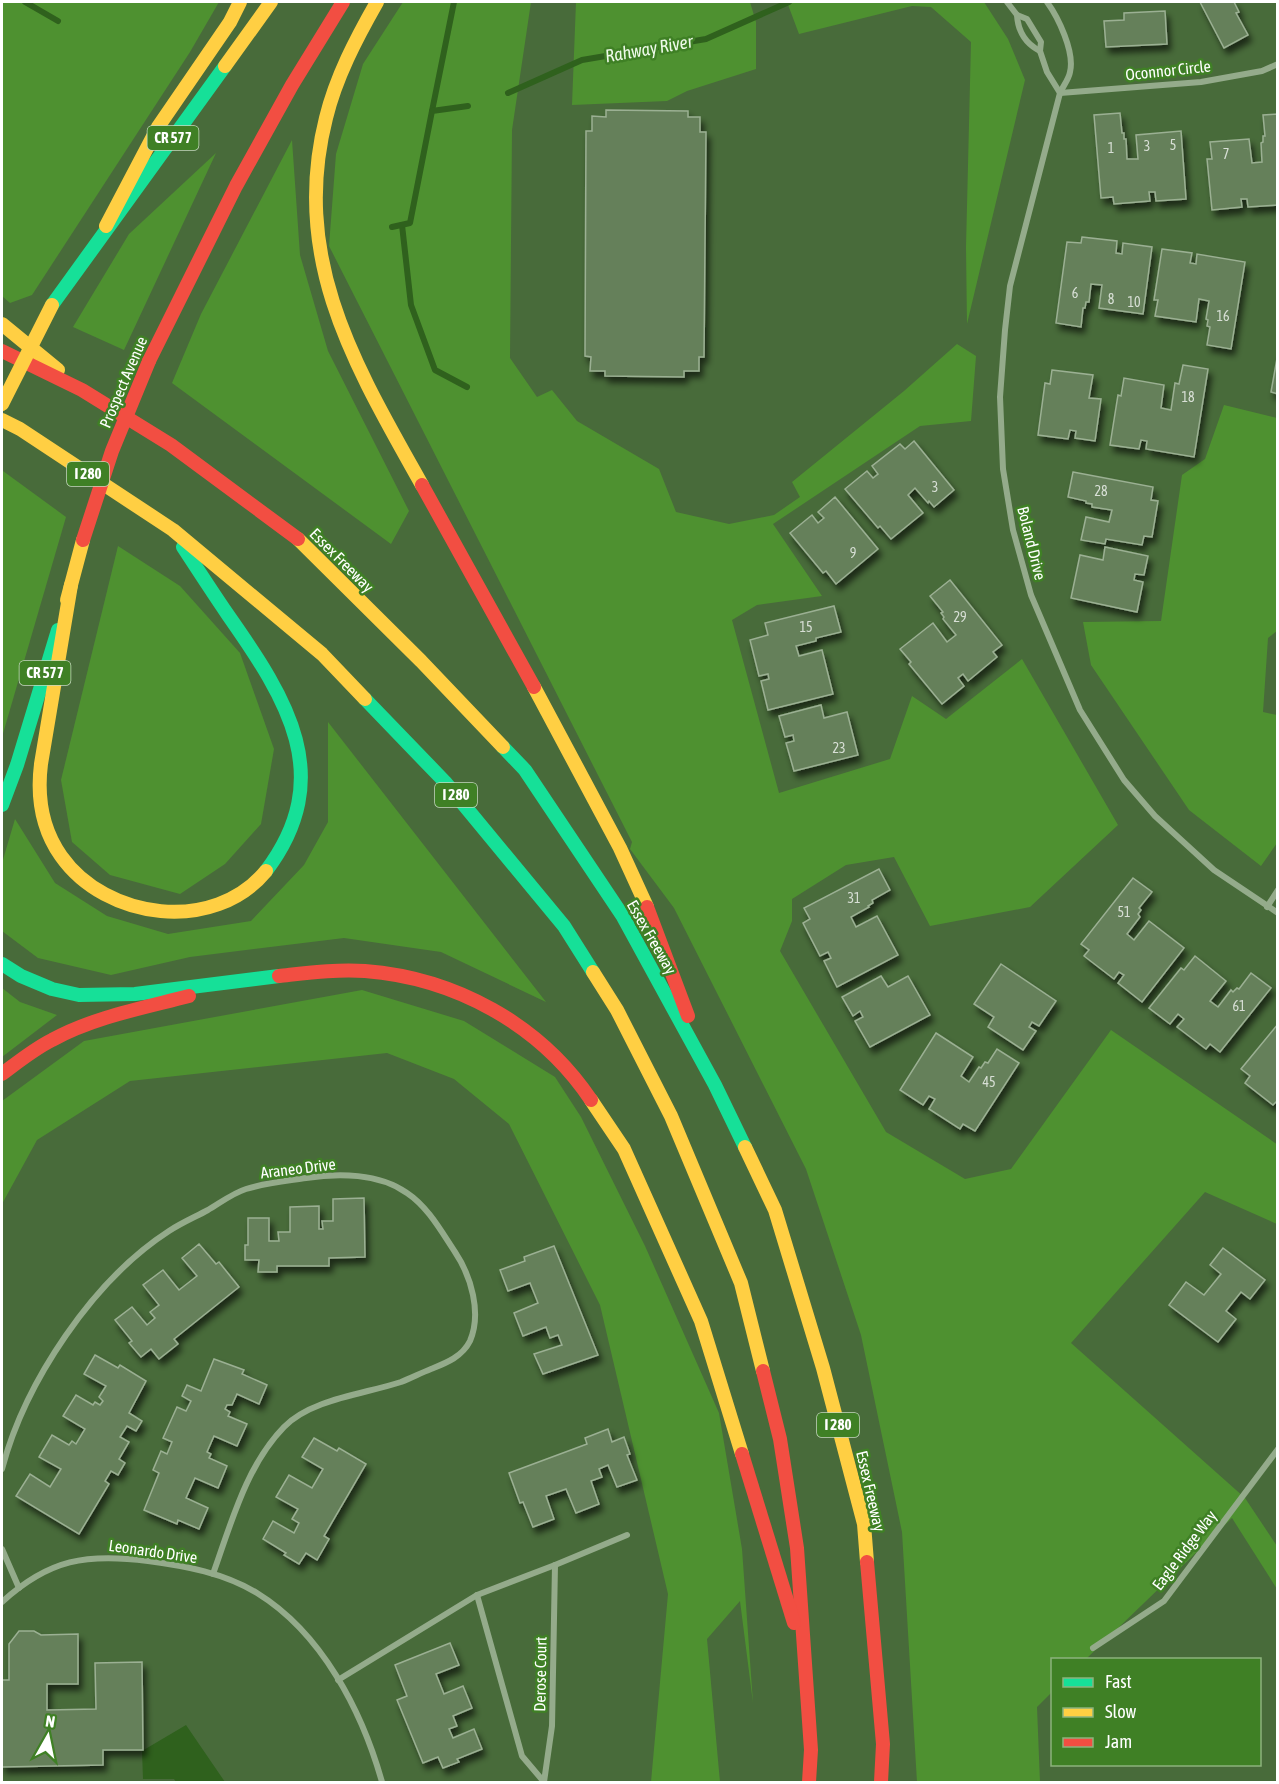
<svg xmlns="http://www.w3.org/2000/svg" width="1279" height="1784" font-family="'Asap Condensed',sans-serif">
<defs>
<filter id="shadow"><feDropShadow dx="3.5" dy="6" stdDeviation="3" flood-color="#0009"/></filter>
</defs>
<rect width="100%" height="100%" fill="#486b3a"/>
<g fill="#4e9130">
<path d="M2 2H219L190 52 32 295 10 303 2 296Z"/>
<path d="M403 2H531L512 130 510 358 537 397 552 390 577 421 659 469 676 512 729 524 774 515 800 497 792 482 904 391 957 344 976 356 971 421 920 426 773 524 822 596 757 605 732 620 779 793 890 759 912 696 946 719 1022 659 1118 825 1030 907 930 926 894 857 846 865 792 899V921L780 951 886 1132 965 1179 1011 1169 1111 1030 1278 1145 1277 1224 1205 1192 1071 1343 1245 1498 1277 1546V1589L1232 1518 1086 1659 1052 1660V1692L1037 1707 1040 1782H917L902 1532 861 1335 806 1169 674 908 630 849 632 842 329 246 336 154 363 64Z"/>
<path d="M576 2H750L756 22V69L687 91 667 101 572 105Z"/>
<path d="M787 2H984L1008 39 1025 80 967 324 966 247 971 42 931 7 912 6 799 34Z"/>
<path d="M292 140 300 255 328 351 409 511 391 544 172 383 201 314Z"/>
<path d="M216 153 124 350 73 327 129 234Z"/>
<path d="M1224 405 1277 418 1278 630 1268 638 1263 712 1277 715V843L1261 866 1189 810 1091 665 1083 622 1161 621 1182 475 1205 459Z"/>
<path d="M3 471 66 517 2 737V474Z"/>
<path d="M118 546 180 586 240 653 274 749 261 824 225 864 180 894 110 875 72 842 61 780Z"/>
<path d="M328 722 546 1002 441 952 344 938 190 957 111 975 38 958 2 931V863L15 819 55 883 107 916 168 934 251 921 304 865 328 822Z"/>
<path d="M2 988 20 1002 57 1015 2 1057Z"/>
<path d="M362 990 464 1021 555 1077 581 1117 645 1246 719 1413 742 1549 753 1703 740 1601 707 1639 720 1782H651L668 1594 600 1305 509 1124 454 1079 387 1053 130 1081 37 1140 2 1204V1101L84 1041Z"/>
</g>
<path fill="#2f611d" d="M186 1725 225 1782H176L174 1779H143L142 1751Z"/>
<g fill="none" stroke-linecap="round" stroke-linejoin="round">
<g stroke="#2f611d" stroke-width="6">
<path d="M25 2 58 21"/>
<path d="M508 93 582 60 706 39 789 2"/>
<path d="M432 111 454 2"/>
<path d="M402 225 411 305 435 370 467 387"/>
<path d="M392 227 410 223 432 111 468 106"/>
</g>
</g>
<g fill="#65805a" stroke="#9bb093" stroke-width="1.5" filter="url(#shadow)">
<path d="M1200 2H1234L1239 12 1236 13 1248 35 1224 48Z"/>
<path d="M1165 11 1167 44 1106 47 1104 21 1124 20V13Z"/>
<path d="M606 110 688 111V117H700V132H706L704 357H699V371H684V377L605 376V371H590L591 357 585 356 586 131H592V116L606 117Z"/>
<path d="M1120 113 1122 133H1124V139H1126L1127 159H1138L1136 135 1181 131 1186 199 1156 201 1155 192H1149L1150 201 1114 204 1113 197 1101 198 1094 115Z"/>
<path d="M1278 114V205L1248 207 1247 199H1241L1242 207 1212 210 1207 159H1212L1210 142 1249 139 1252 163 1262 162 1261 143 1263 142V136H1265L1263 115Z"/>
<path d="M1082 237 1117 241 1116 253 1122 254 1123 243 1152 247 1143 314 1099 308 1102 285 1091 284 1089 302H1086L1085 308H1083L1081 327 1056 323 1067 242 1081 243Z"/>
<path d="M1162 249 1192 253 1190 263 1196 264 1197 254 1245 262 1231 349 1207 345 1210 327 1207 326 1208 320 1206 319 1209 301 1199 299 1196 322 1155 316 1158 300H1154Z"/>
<path d="M1278 353V394L1271 392Z"/>
<path d="M1183 365 1208 369 1194 457 1146 449 1147 441 1141 440 1139 449 1110 445 1118 395 1121 396 1124 378 1164 385 1161 408 1171 410 1175 383 1179 384Z"/>
<path d="M1052 370 1093 375 1089 398 1101 399 1095 441 1075 438 1076 431 1070 430 1068 439 1038 435 1045 383 1050 384Z"/>
<path d="M914 441 954 490 934 507 929 501 928 503 915 488 908 495 923 513 891 539 880 526 878 528 845 489 867 471 873 478 878 474 872 466 900 444 905 449Z"/>
<path d="M1073 472 1153 487 1151 500 1158 501 1152 537 1144 536 1142 545 1106 539 1105 544 1081 540 1086 517 1109 522 1112 510 1092 507V504L1086 503V501L1068 497Z"/>
<path d="M835 497 878 549 836 584 826 571 823 573 790 533 812 515 818 523 824 518 818 512Z"/>
<path d="M1105 547 1148 556 1144 575 1135 574 1134 580 1143 582 1137 612 1071 598 1080 555 1103 560Z"/>
<path d="M950 580 1002 645 993 652 997 657 968 681 963 674 958 678 964 686 942 704 909 664 911 662 900 649 933 623 947 642 956 635 943 619 944 617 941 613 943 612 930 596Z"/>
<path d="M834 606 841 632 816 638V641L796 646 799 656 822 650 833 694 768 710 761 681 769 679 768 674 759 676 750 640 768 635 765 623Z"/>
<path d="M821 705 824 718 847 712 858 755 794 771 786 743 794 741 793 735 785 737 779 716Z"/>
<path d="M879 869 890 890 872 900 873 903 868 906 869 907 851 917 856 927 877 916 898 955 837 987 824 961 831 958 828 952 820 956 803 923 810 919 804 908Z"/>
<path d="M1133 878 1152 892 1139 908 1141 910 1138 914 1140 917 1127 934 1134 940 1149 921 1184 948 1142 1002 1118 983 1124 975 1119 972 1114 979 1084 956 1089 950 1081 944Z"/>
<path d="M1195 956 1226 981 1210 1001 1218 1007 1231 990 1233 992 1237 988 1239 989 1251 973 1271 988 1220 1052 1210 1044 1206 1049 1177 1027 1184 1019 1178 1014 1170 1024 1149 1008 1181 968 1184 970Z"/>
<path d="M1001 964 1056 1001 1039 1026 1032 1022 1029 1027 1036 1031 1023 1050 988 1027 994 1017 974 1004Z"/>
<path d="M881 976 888 987 908 976 930 1015 870 1047 855 1021 863 1017 860 1011 853 1016 842 997Z"/>
<path d="M1278 1024V1100L1273 1105 1245 1083 1250 1076 1241 1069Z"/>
<path d="M936 1033 973 1057 961 1076 969 1082 979 1067 981 1068 985 1062 988 1063 997 1049 1019 1063 975 1131 963 1124 960 1129 929 1109 935 1099 929 1096 923 1105 900 1090Z"/>
<path d="M364 1198 365 1257 329 1258V1266H277V1272H258L259 1260H245V1245H248V1218H269V1241H279L278 1232H290V1207L319 1206V1229H323L322 1221H333V1199Z"/>
<path d="M199 1244 216 1264 219 1262 239 1287 174 1339 178 1344 159 1359 151 1349 141 1357 129 1343 132 1341 115 1320 132 1307 147 1325 155 1318 150 1312 159 1305 143 1285 163 1270 179 1290 197 1276 182 1258Z"/>
<path d="M554 1246 598 1355 543 1374 534 1354 562 1345 558 1335 550 1338 546 1327 523 1336 514 1313 538 1303 530 1283 508 1291 500 1270 525 1261 524 1257Z"/>
<path d="M1223 1248 1265 1280 1250 1299 1241 1292 1226 1311 1236 1319 1218 1342 1169 1305 1186 1282 1204 1295 1221 1274 1210 1265Z"/>
<path d="M95 1355 118 1368 120 1365 146 1381 129 1413 142 1421 136 1431 127 1426 120 1437 129 1442 119 1459 125 1463 118 1475 111 1471 105 1481 109 1484 79 1534 16 1496 30 1474 50 1487 61 1469 39 1457 52 1435 69 1445 72 1441 76 1444 85 1429 63 1416 76 1395 93 1405 95 1402 100 1405 103 1401 99 1397 106 1386 84 1374Z"/>
<path d="M214 1359 244 1370 242 1374 267 1385 259 1404 237 1394 232 1405H227L225 1409 230 1412 228 1416 247 1424 237 1446 214 1436 207 1452 211 1454 209 1458 227 1466 218 1488 195 1478 186 1498 208 1508 199 1529 178 1520 177 1524 144 1510 159 1473 153 1470 161 1451 167 1454 172 1442 163 1438 177 1407 186 1411 191 1401 182 1396 187 1385 201 1391Z"/>
<path d="M608 1429 612 1442 624 1437 630 1454 627 1455 637 1480 617 1487 608 1465 599 1469 602 1477 591 1481 599 1504 576 1513 566 1489 546 1496 554 1519 533 1527 523 1502 520 1503 509 1473 587 1444 585 1438Z"/>
<path d="M314 1438 337 1451 339 1448 366 1464 324 1536 329 1539 317 1560 306 1553 299 1564 284 1555 286 1553 263 1539 273 1521 294 1533 299 1523 292 1519 298 1509 276 1497 289 1475 312 1488 323 1469 302 1457Z"/>
<path d="M19 1631H34L41 1635 78 1634V1684H47V1710L96 1709 95 1663 142 1662 143 1750H103V1765L2 1767V1680H9V1644Z"/>
<path d="M450 1643 459 1665 436 1674 444 1694 463 1686 472 1708 453 1716 457 1726 449 1729 453 1738 474 1729 482 1749 457 1759 459 1762 443 1768 438 1757 423 1763 397 1700 407 1696 395 1665Z"/>
</g>
<g fill="none" stroke-linecap="round" stroke-linejoin="round">
<g stroke="#94ab8b" stroke-width="6">
<path d="M1007 2 1017 15 1027 19 1041 42 1040 51"/>
<path d="M1047 2C1058 17 1075 52 1070 72 1069 79 1063 86 1060 93L1010 286 1005 330 1000 397 1003 469 1013 530 1031 595 1080 710 1124 780 1155 816 1214 870 1278 913"/>
<path d="M1017 15C1018 31 1026 44 1040 51L1047 72 1060 93"/>
<path d="M1060 93 1201 82 1262 71 1278 64"/>
<path d="M1267 907 1278 890"/>
<path d="M2 1469C25 1382 93 1280 169 1231 181 1223 195 1217 208 1210 220 1203 233 1193 246 1189 265 1183 286 1181 306 1178 338 1173 379 1173 407 1193 428 1207 441 1231 455 1252 471 1276 482 1313 470 1341 462 1357 446 1363 431 1369 421 1373 411 1378 401 1382 365 1394 311 1399 284 1427 246 1466 231 1524 213 1574"/>
<path d="M2 1549 19 1588"/>
<path d="M477 1595 522 1756 544 1782"/>
<path d="M2 1602C49 1559 87 1553 148 1561 186 1566 224 1573 257 1593 322 1633 362 1711 382 1782"/>
<path d="M1093 1648 1164 1601 1278 1449"/>
<path d="M338 1680 477 1595 555 1565 627 1535"/>
<path d="M544 1782 552 1726 555 1565"/>
</g>
<g stroke="#16e098" stroke-width="14">
<path d="M52 305 225 66"/>
<path d="M183 547C198 570 213 593 228 615 287 699 337 777 266 871"/>
<path d="M365 699 445 782 564 926 593 972"/>
<path d="M503 747 525 770 622 915 715 1085 745 1147"/>
<path d="M2 805 17 765 58 630"/>
<path d="M2 964 21 976 52 989 79 995 135 994 279 976"/>
</g>
<g stroke="#ffcf43" stroke-width="14">
<path d="M377 2C356 39 336 77 326 118 290 260 356 367 422 485"/>
<path d="M225 66 271 2"/>
<path d="M106 226 158 127 230 22 240 2"/>
<path d="M2 324 58 370"/>
<path d="M2 420 20 429 173 530 322 654 365 699"/>
<path d="M298 539 421 661 503 747"/>
<path d="M71 585 41 764C37 796 42 829 61 856 106 920 214 934 266 871"/>
<path d="M67 600 83 540"/>
<path d="M534 687 620 848 647 907"/>
<path d="M593 972 617 1010 671 1116 741 1283 763 1371"/>
<path d="M591 1100 624 1149 701 1321 742 1454"/>
<path d="M745 1147 775 1210 823 1368 864 1524 867 1562"/>
</g>
<g stroke="#f24e42" stroke-width="14">
<path d="M2 351 82 390 171 445 298 539"/>
<path d="M149 361 236 186 292 85 343 2"/>
<path d="M422 485 534 687"/>
<path d="M647 907 688 1016"/>
<path d="M279 976C307 973 336 969 365 971 455 978 540 1024 591 1100"/>
<path d="M2 1074C18 1062 34 1049 52 1040 94 1017 143 1008 189 996"/>
<path d="M763 1371 780 1439 797 1548 811 1750 809 1782"/>
<path d="M742 1454 794 1623"/>
<path d="M867 1562 883 1744 881 1782"/>
</g>
<path stroke="#ffcf43" stroke-width="14" d="M2 404 52 305"/>
<path stroke="#f24e42" stroke-width="14" d="M83 540 112 451 149 361"/>
</g>
<g text-anchor="middle" stroke-width="5" stroke-linejoin="round" paint-order="stroke">
<g font-size="14" fill="#d8dfd6">
<text x="1173" y="150">5</text>
<text x="1147" y="151">3</text>
<text x="1111" y="153">1</text>
<text x="1226" y="159">7</text>
<text x="1075" y="298">6</text>
<text x="1111" y="304">8</text>
<text x="1134" y="307">10</text>
<text x="1223" y="321">16</text>
<text x="1188" y="402">18</text>
<text x="935" y="492">3</text>
<text x="1101" y="496">28</text>
<text x="853" y="558">9</text>
<text x="960" y="622">29</text>
<text x="806" y="632">15</text>
<text x="839" y="753">23</text>
<text x="854" y="903">31</text>
<text x="1124" y="917">51</text>
<text x="1239" y="1011">61</text>
<text x="989" y="1087">45</text>
</g>
<g fill="#3f8025" stroke="#c5d9be" stroke-width="1.5">
<rect x="147.5" y="126" width="51" height="24" rx="4.5"/>
<rect x="67" y="462" width="42" height="24" rx="4.5"/>
<rect x="19.5" y="661" width="51" height="24" rx="4.5"/>
<rect x="435" y="783" width="42" height="24" rx="4.5"/>
<rect x="817" y="1413" width="42" height="24" rx="4.5"/>
</g>
<g font-size="15" font-weight="bold" fill="#fff">
<text x="173" y="143">CR 577</text>
<text x="88" y="479">I 280</text>
<text x="45" y="678">CR 577</text>
<text x="456" y="800">I 280</text>
<text x="838" y="1430">I 280</text>
</g>
<g font-size="16" fill="#fff" stroke="#3f8025">
<text transform="translate(1168 70) rotate(-6)" y="6">Oconnor Circle</text>
<text transform="translate(123 382) rotate(-67)" y="6">Prospect Avenue</text>
<text transform="translate(1032 543) rotate(76)" y="6">Boland Drive</text>
<text transform="translate(342 560) rotate(45)" y="6">Essex Freeway</text>
<text transform="translate(652 937) rotate(60)" y="6">Essex Freeway</text>
<text transform="translate(298 1168) rotate(-7)" y="6">Araneo Drive</text>
<text transform="translate(871 1491) rotate(77)" y="6">Essex Freeway</text>
<text transform="translate(1184 1550) rotate(-53)" y="6">Eagle Ridge Way</text>
<text transform="translate(153 1551) rotate(8)" y="6">Leonardo Drive</text>
<text transform="translate(540 1674) rotate(-89)" y="6">Derose Court</text>
</g>
<g font-size="18" font-style="italic" fill="#eefae9" stroke="#3f8025">
<text transform="translate(649 49) rotate(-10)" y="6">Rahway River</text>
</g>
</g>
<rect width="1279" height="1784" fill="none" stroke="#ffffff" stroke-width="6"/>
<rect x="1051" y="1658" width="210" height="108" fill="#3f8025" stroke="#8cb37c" stroke-width="1.5"/>
<rect x="1063" y="1678" width="30" height="9" fill="#16e098" stroke="#8cb37c" stroke-width="1.5"/>
<text x="1105" y="1688" font-size="18" fill="#ffffff">Fast</text>
<rect x="1063" y="1708" width="30" height="9" fill="#ffcf43" stroke="#8cb37c" stroke-width="1.5"/>
<text x="1105" y="1718" font-size="18" fill="#ffffff">Slow</text>
<rect x="1063" y="1738" width="30" height="9" fill="#f24e42" stroke="#8cb37c" stroke-width="1.5"/>
<text x="1105" y="1748" font-size="18" fill="#ffffff">Jam</text>
<g transform="translate(48 1736) rotate(9)" stroke="#3f8025" stroke-width="4.5" paint-order="stroke">
<path d="M0-4.5L10 22L0 15L-10 22Z" fill="#ffffff"/>
<text y="-9" font-size="16" font-weight="bold" text-anchor="middle" fill="#ffffff">N</text>
</g>
</svg>
